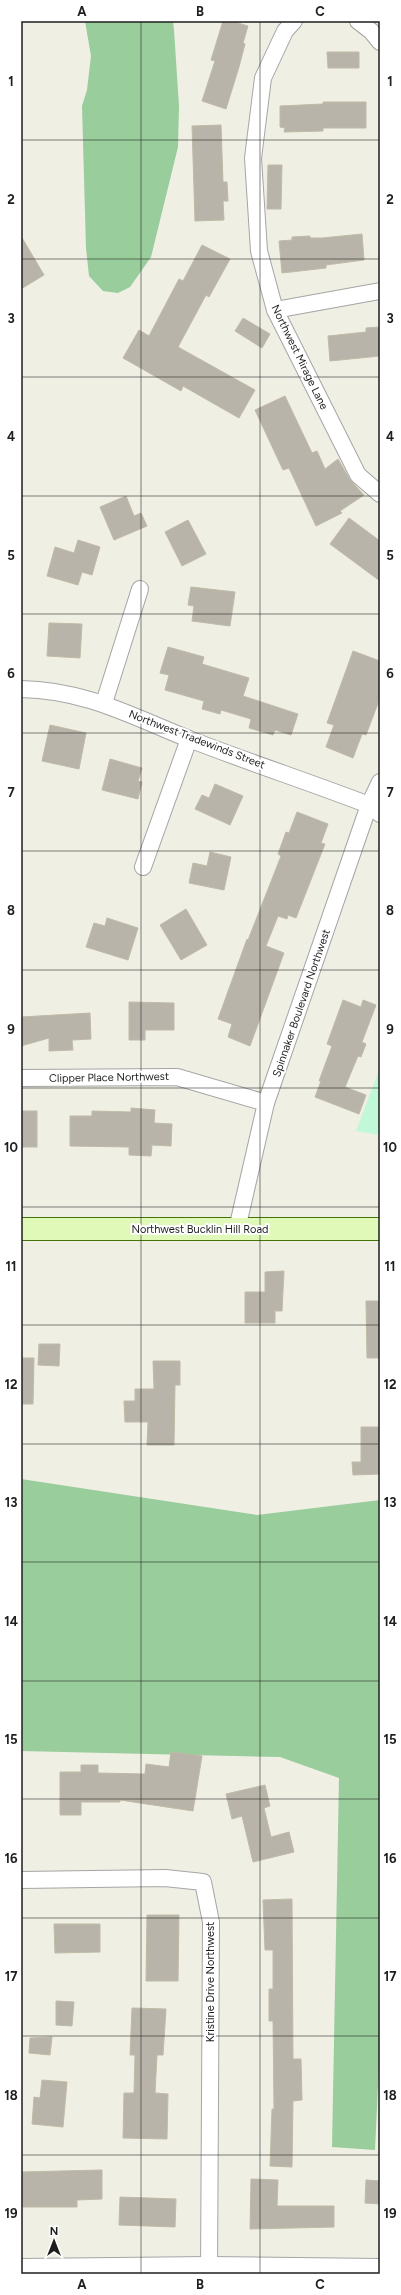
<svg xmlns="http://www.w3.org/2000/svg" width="401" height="2295" font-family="Figtree,sans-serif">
<rect width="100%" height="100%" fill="#efefe4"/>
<g fill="#99cd9b">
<path d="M85 21H173L174 30 179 106 178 147 151 257 130 287 118 293 103 291 89 276 86 248 82 106 87 90 91 56Z"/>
<path d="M21 1479 257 1515 380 1500V2042L375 2150 332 2147 339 1778 280 1757 21 1751Z"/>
</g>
<path fill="#c1f8d7" d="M380 1068V1135L356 1131Z"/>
<g fill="#b8b4a9" stroke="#c0baa6">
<path d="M223 21H231L248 26 243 43 245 44 239 67 226 109 202 101 215 61 211 60Z"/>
<path d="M327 52H359V68H328Z"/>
<path d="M323 102H366V128H323V131L284 132 285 128 280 127V106L323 104Z"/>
<path d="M221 125 223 182H227L228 201H223L224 220 195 221 192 126Z"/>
<path d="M268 165H282L281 209H267Z"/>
<path d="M362 234 364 260 326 265V268L282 273 279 241 292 240V237L310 236V238H322Z"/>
<path d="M21 236 44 275 21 289Z"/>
<path d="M202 245 230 259 209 297 206 295 178 347 255 390 239 418 183 386 181 391 123 358 139 330 149 336 179 279 183 281Z"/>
<path d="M243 318 270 334 262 348 235 331Z"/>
<path d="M380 327V356L330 361 328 336 366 332V328Z"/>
<path d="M285 396 312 453 317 451 325 469 338 459 350 480 364 495 340 511 342 513 316 526 289 468 283 470 255 410Z"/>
<path d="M126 496 134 516 141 513 147 526 114 540 100 507Z"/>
<path d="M349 518 380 541V581L330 544Z"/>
<path d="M188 520 206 554 182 566 165 532Z"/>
<path d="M78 540 100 547 92 575 82 572 78 585 47 576 55 547 74 553Z"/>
<path d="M191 587 235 592 230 626 192 621 194 606 188 605Z"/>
<path d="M49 623 82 624 80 658 47 656Z"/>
<path d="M168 647 204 657 202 664 249 678 243 696 298 714 291 735 275 730 273 735 249 728 251 719 221 710 220 714 202 709 204 701 165 690 169 675 160 673Z"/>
<path d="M353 651 380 661V698L366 735 362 734 353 758 326 747 334 725 327 723Z"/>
<path d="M50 725 86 733 79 769 42 761Z"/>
<path d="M110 759 142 768 138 781 142 782 138 799 102 790Z"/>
<path d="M215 784 243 796 230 825 195 809 202 795 209 798Z"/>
<path d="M297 812 328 824 321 843 325 844 296 918 288 915 287 919 278 916 266 946 284 953 250 1046 228 1037 232 1024 218 1019 247 939 248 940 281 856 278 854 286 832 289 833Z"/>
<path d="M210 852 231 857 224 890 189 883 193 863 207 866Z"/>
<path d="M186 909 207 945 181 960 160 925Z"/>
<path d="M107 918 138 928 128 960 86 947 94 923 105 926Z"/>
<path d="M343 1000 361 1007 363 1000 376 1005 362 1042 366 1044 361 1057 358 1056 345 1087 366 1095 359 1114 315 1097 321 1081H319L332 1046 327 1044Z"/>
<path d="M129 1002 174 1003V1030H145V1040H129Z"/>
<path d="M90 1013 91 1039 72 1040 73 1050 49 1051V1038L21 1046V1017Z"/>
<path d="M131 1108 155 1110 154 1123 172 1124 171 1146 152 1145 151 1156 129 1155V1147L70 1146V1116H92V1111L131 1112Z"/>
<rect x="21" y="1111" width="16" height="36"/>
<path d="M284 1271 282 1311H275V1323H245V1292H265V1272Z"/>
<path d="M366 1301H380V1358H367Z"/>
<path d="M39 1344H60L59 1366 38 1365Z"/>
<path d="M21 1358H34L33 1404H21Z"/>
<path d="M153 1361H180V1385H175L174 1445H147L148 1422H125L124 1401H135V1389H154Z"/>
<path d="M361 1427H380V1474L353 1475 352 1462H361Z"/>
<path d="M171 1752 202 1756 193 1811 120 1800V1802H81V1815H60V1772H81V1765H98V1773L145 1774 146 1764 169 1767Z"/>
<path d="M265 1785 270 1806 264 1808 271 1837 289 1832 294 1852 253 1862 242 1816 232 1819 226 1794Z"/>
<path d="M292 1899 293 2059H301L302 2100 293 2101 292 2167 270 2166 272 2109H274L273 2021H269V1989H273V1950H265L263 1900Z"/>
<path d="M147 1915H179L178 1981H146Z"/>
<path d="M54 1924H100V1952L55 1953Z"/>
<path d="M56 2001 74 2002 72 2026 56 2025Z"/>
<path d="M132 2008 166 2009 163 2055H157L155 2093 168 2094 167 2139 123 2138 124 2093H134L135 2055H130Z"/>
<path d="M52 2037 50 2055 29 2053 30 2038Z"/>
<path d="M42 2080 67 2082 63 2127 32 2124 34 2097 40 2098Z"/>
<path d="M102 2170V2199L77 2200V2207H21V2172Z"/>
<path d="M251 2179 278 2180 277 2206H334V2227L250 2229Z"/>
<path d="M366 2180 380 2181V2204L365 2203Z"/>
<path d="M120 2197 176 2199 175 2227 119 2225Z"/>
</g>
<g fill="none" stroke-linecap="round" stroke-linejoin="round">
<g stroke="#a5a5a5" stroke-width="18">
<g id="street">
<path d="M294 21 285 31 263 78 253 158 259 251 275 310 358 475 380 494"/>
<path d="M358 21 371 31 380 42"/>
<path d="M275 310 380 291"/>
<path d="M21 689C85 690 131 716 189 739 248 762 309 782 369 805L380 814"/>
<path d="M104 703 140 589"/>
<path d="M143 867 189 739"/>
<path d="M21 1078 177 1077 266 1103"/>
<path d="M237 1229 266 1103 369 805 380 782"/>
<path d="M21 1880 165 1878 203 1882 211 1922 209 2274"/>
<path d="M21 2267 209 2265 380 2267"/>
</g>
</g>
<g stroke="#447307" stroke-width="24">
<path id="secondary" d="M21 1229H380"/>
</g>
<use href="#street" stroke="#fff" stroke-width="16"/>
<use href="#secondary" stroke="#e0f8b8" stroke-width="22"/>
</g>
<path fill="none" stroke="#1e1e1e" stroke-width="1" stroke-opacity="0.55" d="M141 21V2274M260 21V2274M21 140H380M21 259H380M21 377H380M21 496H380M21 614H380M21 733H380M21 851H380M21 970H380M21 1088H380M21 1207H380M21 1325H380M21 1444H380M21 1562H380M21 1681H380M21 1799H380M21 1918H380M21 2036H380M21 2155H380"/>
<g text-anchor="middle" stroke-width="4" stroke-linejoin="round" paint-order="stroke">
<g font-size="11" fill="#1e1e1e" stroke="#fff">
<text transform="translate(300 357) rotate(64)" y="4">Northwest Mirage Lane</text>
<text transform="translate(197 739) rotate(21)" y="4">Northwest Tradewinds Street</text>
<text transform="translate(301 1003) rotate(-71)" y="4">Spinnaker Boulevard Northwest</text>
<text transform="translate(109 1077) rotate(-1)" y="4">Clipper Place Northwest</text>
<text x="200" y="1233">Northwest Bucklin Hill Road</text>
<text transform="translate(210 1982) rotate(-90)" y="4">Kristine Drive Northwest</text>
</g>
</g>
<rect width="401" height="2295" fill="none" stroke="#ffffff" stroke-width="44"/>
<g transform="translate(54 2241)" stroke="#ffffff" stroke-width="3" paint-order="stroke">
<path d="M0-3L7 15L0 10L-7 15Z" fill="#1e1e1e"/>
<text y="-6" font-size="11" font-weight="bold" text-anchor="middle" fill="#1e1e1e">N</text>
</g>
<rect x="22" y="22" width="357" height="2251" fill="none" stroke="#1e1e1e" stroke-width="1.5"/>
<g font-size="13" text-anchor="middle" font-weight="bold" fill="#1e1e1e">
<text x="82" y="16">A</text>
<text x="200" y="16">B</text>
<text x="320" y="16">C</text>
<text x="11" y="86">1</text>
<text x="390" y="86">1</text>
<text x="11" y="204">2</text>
<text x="390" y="204">2</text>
<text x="11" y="323">3</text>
<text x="390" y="323">3</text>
<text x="11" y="441">4</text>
<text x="390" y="441">4</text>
<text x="11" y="560">5</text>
<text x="390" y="560">5</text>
<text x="11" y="678">6</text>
<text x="390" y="678">6</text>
<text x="11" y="797">7</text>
<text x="390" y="797">7</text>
<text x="11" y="915">8</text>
<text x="390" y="915">8</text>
<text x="11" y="1034">9</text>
<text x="390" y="1034">9</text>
<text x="11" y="1152">10</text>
<text x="390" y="1152">10</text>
<text x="11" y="1271">11</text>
<text x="390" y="1271">11</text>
<text x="11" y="1389">12</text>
<text x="390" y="1389">12</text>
<text x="11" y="1507">13</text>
<text x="390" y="1507">13</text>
<text x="11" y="1626">14</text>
<text x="390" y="1626">14</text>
<text x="11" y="1744">15</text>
<text x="390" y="1744">15</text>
<text x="11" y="1863">16</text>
<text x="390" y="1863">16</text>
<text x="11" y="1981">17</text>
<text x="390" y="1981">17</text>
<text x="11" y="2100">18</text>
<text x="390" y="2100">18</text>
<text x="11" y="2218">19</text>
<text x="390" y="2218">19</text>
<text x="82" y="2289">A</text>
<text x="200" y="2289">B</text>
<text x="320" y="2289">C</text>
</g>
</svg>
